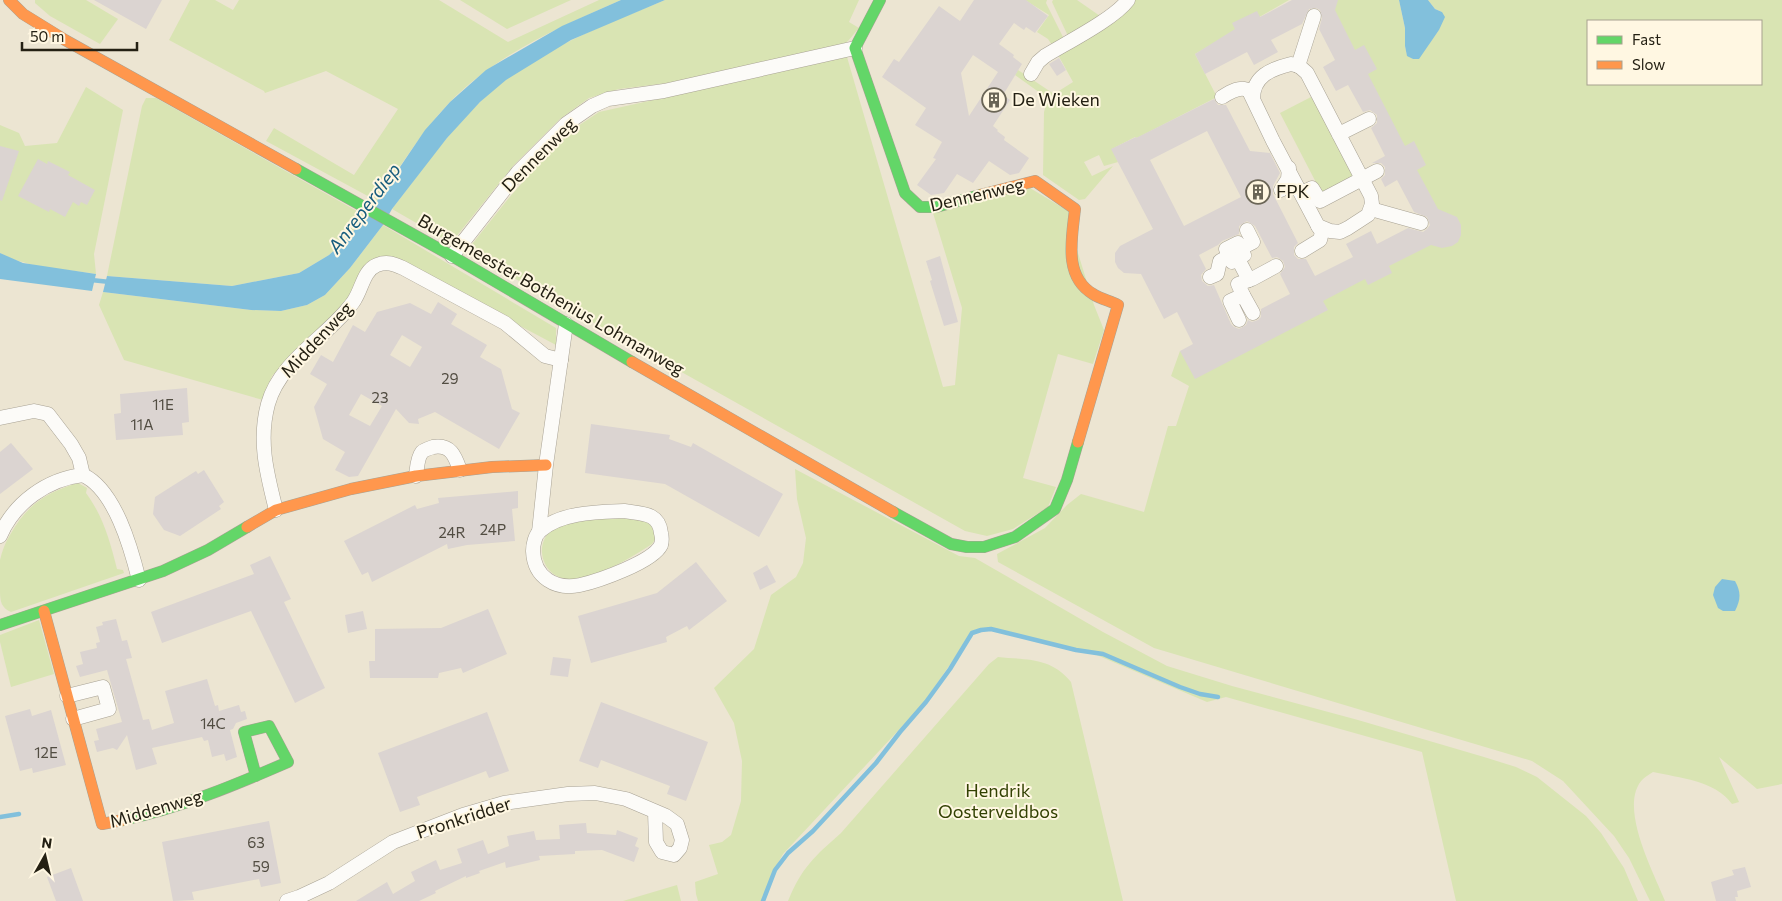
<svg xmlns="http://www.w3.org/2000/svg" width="1782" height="901" font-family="Commissioner,sans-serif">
<rect width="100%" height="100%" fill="#ece5d2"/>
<g fill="#d9e4b3" fill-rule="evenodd">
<path d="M35 0H86L118 19 100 44 50 16 35 3Z"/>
<path d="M190 0H215L233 10 239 0H439L508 42 599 0H621C560 27 496 54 449 103 421 132 400 167 377 201L266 141 274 128 354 175 398 109 326 71 265 93 264 91 169 40Z"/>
<path d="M460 0H571L507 29Z"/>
<path d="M665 0H859L849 22 859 28 848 41 840 47 668 83 619 89 589 98 560 119 513 166 451 243 392 209C420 173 446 135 479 103 530 52 600 27 665 0Z"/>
<path d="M1025 0H1047L1046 3 1064 39 1052 45 1048 39 1037 32 1049 15Z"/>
<path d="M1053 0H1077L1100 16 1068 36 1052 2Z"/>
<path d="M1135 0H1289L1195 54 1217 97 1137 138 1135 137 1112 149 1118 162 1104 166 1099 155 1084 162 1092 176 1113 166 1085 199 1079 200 1043 175 1044 112 1046 105 1042 97 1050 100 1015 75 1018 70 1054 94 1073 82 1057 53Z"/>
<path d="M1325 0H1399L1405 28V46L1407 55 1413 59H1418L1439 30 1442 12 1435 9 1428 0H1782V784L1757 789 1719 757 1739 802 1732 804C1715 780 1679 778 1653 772 1650 774 1646 776 1643 779 1617 805 1654 873 1665 901H1650L1629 858 1614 836 1563 781 1532 761 1154 648 998 562 997 554 1045 528 1067 505 1081 494 1144 512 1168 426H1176L1189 386 1171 376 1180 351 1196 365 1442 229ZM1588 21H1761V84H1588Z"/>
<path d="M847 57 943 387 955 385 962 308 933 213 1030 188 1073 214 1070 227 1094 305 1104 330 1093 364 1058 354 1023 478 1056 487 1048 507 1013 529 987 536 965 531 471 254 469 248 508 199 547 154 572 130 599 112Z"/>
<path d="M86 87 123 110 94 254 96 274C66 269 26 268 0 253V125L19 133 25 146 57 143Z"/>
<path d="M1311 97 1313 100 1317 97 1357 173 1352 176 1353 178 1322 194 1280 113Z"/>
<path d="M146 98H156L364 215 351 235 329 255 299 273 232 286 107 276 142 106Z"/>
<path d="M383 225 556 328V345L390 257 272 376 263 400 124 360 99 305 103 292 251 310 281 311 307 305 325 295 350 268Z"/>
<path d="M795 469 959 556 975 558 1103 632 1167 666 1232 686 1358 720 1484 757 1516 767 1537 777 1586 816 1601 833 1624 868 1638 901H1456L1422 752 1226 697 1207 702 1092 653 1071 651 1066 648 984 628 974 630 922 705 783 854 773 872 763 901H698L696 894 695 882 718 874 709 845 722 842 731 835 741 801 742 761 734 723 714 688 754 649 771 595 796 577 803 563 806 538 797 499Z"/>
<path d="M78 483 87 488 86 493C103 516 110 541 117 569L123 570 124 573 11 612C0 607 0 600 0 587 0 579 0 569 0 560 2 551 5 543 10 535 26 506 46 492 78 483Z"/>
<path d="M617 517 645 521 653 524 656 538 652 544C630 558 610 571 584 577 579 578 573 580 568 579 543 578 532 544 553 529 569 519 599 519 617 517Z"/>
<path d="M39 620 54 674 11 687 0 642V635Z"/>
<path d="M998 657C1027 660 1051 657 1071 682L1123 901H788C802 867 815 856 841 833L989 664Z"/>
<path d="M677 885 681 901H623Z"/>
</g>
<g fill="#82c0dc">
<path d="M621 0H665L571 40 506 80 480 102 447 138 392 209 383 225 350 268 325 295 307 305 281 311 251 310 103 292 107 276 232 286 299 273 329 255 351 235 364 215 377 201 425 130 450 102 486 70 562 26Z"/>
<path d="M1399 0H1428L1435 9 1442 12 1445 17 1439 30 1419 59H1413L1407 56 1405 46V28Z"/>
<path d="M0 253 23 263 96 274 92 291 0 279Z"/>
<path d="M1722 579 1735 581C1741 592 1741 599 1735 611H1723L1718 608 1713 595 1715 587Z"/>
</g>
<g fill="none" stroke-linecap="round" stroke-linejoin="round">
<g stroke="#82c0dc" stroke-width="4.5">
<path d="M91 280 110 282"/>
<path d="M0 817 19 814"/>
<path d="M763 901 775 870 788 853 813 831 876 763 900 732 926 702 950 669 972 633 981 630 991 629 1076 650 1103 654 1180 687 1200 694 1218 697"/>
</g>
</g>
<g fill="#dbd4d1" fill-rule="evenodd">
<path d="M94 0H162L146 29Z"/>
<path d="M974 0H1026L1048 16 1035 33 1026 27 1024 30 1014 23 999 44 1014 55 1013 57 1022 64 1003 95 1010 100 993 126 998 130 997 131 1005 137 1004 140 1029 158 1019 173 1010 175 989 161 973 183 957 174 944 193 931 195 917 185 936 159 933 158 942 142 915 125 926 108 882 77 894 59 899 62 939 6 960 21ZM973 55 998 72 969 116 961 73Z"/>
<path d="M1292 0H1338L1335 10 1355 50 1364 45 1377 69 1368 74 1405 146 1414 141 1426 165 1417 170 1438 209 1457 217 1461 225V235L1458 242 1452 246 1442 248 1431 245 1389 266 1392 273 1368 285 1365 279 1323 301 1328 310 1195 379 1180 351 1193 344 1177 312 1164 319 1141 274 1124 273 1118 268 1115 262V253L1120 246 1153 229 1111 149 1136 137V138L1214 99 1218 105H1226L1250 151 1270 153 1280 173 1273 186V194L1298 243 1294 247V255L1298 259H1306L1315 276 1353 257 1346 244 1371 231 1377 244 1408 228 1423 232 1427 229 1430 225 1427 217 1414 212 1397 180 1385 187 1381 179 1385 175V167L1381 163H1372L1385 156 1371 128 1377 123V115L1370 110 1363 112 1348 85 1336 91 1323 67 1335 60 1319 29 1322 18 1320 10 1316 8 1309 9 1302 24 1271 40 1278 52 1254 65 1247 52 1205 74 1195 54 1235 29 1232 23 1257 11 1260 17ZM1207 131 1241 197 1184 226 1150 160ZM1247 221 1255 226 1272 258 1277 257 1283 261 1285 267 1280 274 1290 294 1261 309V317L1258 320 1252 322 1248 320 1246 325 1239 329 1234 327 1231 324 1214 285 1208 286 1202 281 1201 275 1206 269 1199 255 1218 245 1222 241 1239 234V226Z"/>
<path d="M1059 58 1066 70 1057 76 1049 64Z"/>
<path d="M0 146 19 151 2 201 0 200Z"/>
<path d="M38 159 47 164 48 161 70 172 68 175 95 190 87 205 81 202 79 206 73 202 65 217 50 209 49 212 18 196Z"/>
<path d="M940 256 958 322 944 326 930 281 932 280 926 261Z"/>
<path d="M438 302 457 314 451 324 487 345 480 357 501 369 512 409 520 413 499 449 435 412 418 419 419 424 409 423 396 409 358 476 349 477 335 470 345 452 323 439 314 407 327 384 310 374 321 355 333 362 353 325 365 332 377 312 410 303 431 314ZM402 335 422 347 410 367 390 355ZM361 394 382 406 370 426 349 415Z"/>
<path d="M187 388 189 422 182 423 183 435 116 440 114 414 121 413 120 394Z"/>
<path d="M591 424 670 435 669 439 691 447 693 443 783 494 759 537 665 484 585 473Z"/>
<path d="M11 443 33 469 0 494V452Z"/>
<path d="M204 470 224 502 219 506 221 509 180 536 164 530 153 514 155 497 196 471 198 474Z"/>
<path d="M518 491V508L512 509 515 541 467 545 448 549 447 544 372 582 368 572 362 575 344 541 415 505 417 509 439 503 438 498Z"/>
<path d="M270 556 291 599 284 602 325 688 295 703 251 611 162 643 151 612 254 574 250 565Z"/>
<path d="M696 562 727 601 689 630 687 626 666 637 667 642 591 663 578 616 657 593Z"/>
<path d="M767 565 776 582 760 590 753 573Z"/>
<path d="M488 609 507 654 463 673 461 668 439 673 438 678H370L369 661H375V629L441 628Z"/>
<path d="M363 611 367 629 348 633 345 615Z"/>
<path d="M116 619 122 641 127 640 132 658 126 659 143 720 149 719 152 730 174 723 165 691 207 679 215 706 218 705 219 711 239 705 241 712 245 711 247 719 236 723 233 729 230 730 237 757 226 761 224 754 212 757 208 740 204 741 202 737 152 748 157 764 136 770 127 735 117 750 113 748 97 752 94 741 99 740 96 729 122 722 107 670 80 677 76 666 83 664 80 652 97 648 96 643 100 642 96 627 103 625 102 622Z"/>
<path d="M553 657 571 659 568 677 550 675Z"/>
<path d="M601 702 708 742 686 801 667 794 670 786 633 772 601 760 598 768 579 761Z"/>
<path d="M30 709 32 716 51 710 66 765 33 773 32 768 20 771 5 716Z"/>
<path d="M487 712 509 771 489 778 486 771 417 797 420 805 400 812 378 753Z"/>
<path d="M269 821 281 883 261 887 259 879 192 892 194 900 173 901 162 842Z"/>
<path d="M586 823 587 833 616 835 617 830 638 838 635 846 639 848 634 862 602 850 575 851V854L539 856 540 860 506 868 505 862 479 871 480 873 466 878V876L435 891 436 893 419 901H356L387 882 393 894 415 881 411 872 436 860 440 870 462 863 457 849 483 840 488 854 509 846 507 836 534 831 536 840 560 839 559 825Z"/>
<path d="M1745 867 1751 887 1737 891 1738 897H1735L1736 901H1716L1711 882 1734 875 1732 870Z"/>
<path d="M71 868 83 901H56L47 877Z"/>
</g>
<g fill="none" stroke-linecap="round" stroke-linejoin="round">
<g stroke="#a8a294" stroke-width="15">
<g id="street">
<path d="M1298 66 1314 16"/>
<path d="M1031 74 1038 62 1045 56C1066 43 1114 19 1128 0"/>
<path d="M1222 97C1230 92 1241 85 1249 91L1273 141 1318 226 1330 231 1340 232 1348 228 1368 215 1372 204 1371 196 1307 73 1299 66 1291 64C1271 69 1253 76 1253 99"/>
<path d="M1339 134 1369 119"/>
<path d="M1281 190 1288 179 1289 168"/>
<path d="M1302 193 1312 188 1320 201 1377 171"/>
<path d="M1371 209 1421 223"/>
<path d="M1247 230 1253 242 1241 248 1244 255 1238 259 1249 280"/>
<path d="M1302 251 1320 240 1322 232 1318 226"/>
<path d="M452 256 518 172 566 124 592 106 608 99 664 91 855 48"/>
<path d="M1238 259 1232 262 1226 249 1238 243 1241 248"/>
<path d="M1210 277 1217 274 1220 261 1229 256"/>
<path d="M1243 295 1238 284 1252 279 1276 266"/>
<path d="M1239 320 1230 301 1243 295 1253 313"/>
<path d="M0 418 34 411 48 414 71 444 79 458 83 475C47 479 14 503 0 536"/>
<path d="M83 475C115 490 131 548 139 580"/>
<path d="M416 476C417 469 417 458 422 452 424 450 430 448 433 447 451 444 455 456 460 470"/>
<path d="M276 510C267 474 258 441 268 404 279 364 320 341 346 311 349 307 353 303 355 299 362 288 364 270 377 265 387 261 394 264 403 268L505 323 545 356 561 360"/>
<path d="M624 511C641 514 659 512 661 533 662 536 662 542 661 545 653 562 598 581 580 585 556 590 534 578 533 551 533 545 535 535 540 531 560 512 599 512 624 511Z"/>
<path d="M539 532 546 465 566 324"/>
<path d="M67 696 103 687 109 709 73 719"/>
<path d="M287 901 299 897 329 883 393 842 463 815 504 803 568 794 595 793 626 799 666 816 677 824 682 840 680 848 674 855 662 852 656 842 655 812"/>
</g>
</g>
<g stroke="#a8a294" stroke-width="12">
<g id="fast">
<path d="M880 0 855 48 905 193 920 207H936L980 195"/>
<path d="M296 169 452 256 632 362"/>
<path d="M893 512 951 544 967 547H984L1015 537 1055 509 1067 480 1078 442"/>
<path d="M0 625 163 571 208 550 247 527"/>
<path d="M123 820C180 808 235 785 288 762L269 726 244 732 256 776"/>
</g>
</g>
<g stroke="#a8a294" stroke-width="12">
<g id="slow">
<path d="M9 0 23 14 65 40 296 169"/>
<path d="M980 195 1035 181 1075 209C1072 238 1063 276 1093 294 1101 299 1110 301 1118 305L1078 442"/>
<path d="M632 362 893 512"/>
<path d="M247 527 276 510 351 489 416 476 492 467 546 465"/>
<path d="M44 611 102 824 123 820"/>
</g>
</g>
<use href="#street" stroke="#fcfbf8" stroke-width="14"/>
<use href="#fast" stroke="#63d668" stroke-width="11"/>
<use href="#slow" stroke="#ff974d" stroke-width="11"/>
</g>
<defs>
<g id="building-ring" transform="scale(1.25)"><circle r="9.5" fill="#fff7e2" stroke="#6a6556" stroke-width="1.5"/><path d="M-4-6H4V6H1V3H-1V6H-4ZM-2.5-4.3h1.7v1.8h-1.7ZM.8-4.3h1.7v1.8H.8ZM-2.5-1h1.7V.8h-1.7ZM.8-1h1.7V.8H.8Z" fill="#6a6556"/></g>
</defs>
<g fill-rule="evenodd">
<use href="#building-ring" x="994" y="100"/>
<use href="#building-ring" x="1258" y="192"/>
</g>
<g text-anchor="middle" stroke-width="4" stroke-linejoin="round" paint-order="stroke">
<g font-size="15" fill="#524d42">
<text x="450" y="384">29</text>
<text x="380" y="403">23</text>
<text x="163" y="410">11E</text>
<text x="142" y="430">11A</text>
<text x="493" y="535">24P</text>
<text x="452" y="538">24R</text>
<text x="213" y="729">14C</text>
<text x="46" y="758">12E</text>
<text x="256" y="848">63</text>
<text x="261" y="872">59</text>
</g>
<g font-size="18" fill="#242013" stroke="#fff7e2" text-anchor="start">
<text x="1012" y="106">De Wieken</text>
<text x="1276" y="198">FPK</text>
</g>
<g font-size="18" fill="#242013" stroke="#fff7e2">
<text transform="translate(539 155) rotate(-45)" y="6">Dennenweg</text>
<text transform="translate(977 195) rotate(-13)" y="6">Dennenweg</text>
<text transform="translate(551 295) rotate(30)" y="6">Burgemeester Bothenius Lohmanweg</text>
<text transform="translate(317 340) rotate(-47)" y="6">Middenweg</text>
<text transform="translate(156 809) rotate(-16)" y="6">Middenweg</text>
<text transform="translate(464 818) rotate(-18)" y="6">Pronkridder</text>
</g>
<g font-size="18" fill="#324102" stroke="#fff7e2">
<text x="998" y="797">Hendrik<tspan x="998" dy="21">Oosterveldbos</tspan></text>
</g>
<g font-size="19" font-style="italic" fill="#165c7d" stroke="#fff7e2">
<text transform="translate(364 208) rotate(-53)" y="7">Anreperdiep</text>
</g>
</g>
<rect x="1587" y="20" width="175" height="65" fill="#fff7e2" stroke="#a7a18f"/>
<rect x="1597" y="36" width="25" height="8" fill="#63d668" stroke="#a7a18f"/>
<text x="1632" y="45" font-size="15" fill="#242013">Fast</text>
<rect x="1597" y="61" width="25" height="8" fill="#ff974d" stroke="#a7a18f"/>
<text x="1632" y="70" font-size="15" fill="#242013">Slow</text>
<g transform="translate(45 856) rotate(8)" stroke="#fff7e2" stroke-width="4" paint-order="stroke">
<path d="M0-4L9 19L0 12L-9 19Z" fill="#242013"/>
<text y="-8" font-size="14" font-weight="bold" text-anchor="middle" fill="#242013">N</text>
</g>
<path d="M22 42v8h115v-8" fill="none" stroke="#242013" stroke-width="2.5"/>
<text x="30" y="42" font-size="15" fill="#242013" stroke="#fff7e2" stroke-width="4" paint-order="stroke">50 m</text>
</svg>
